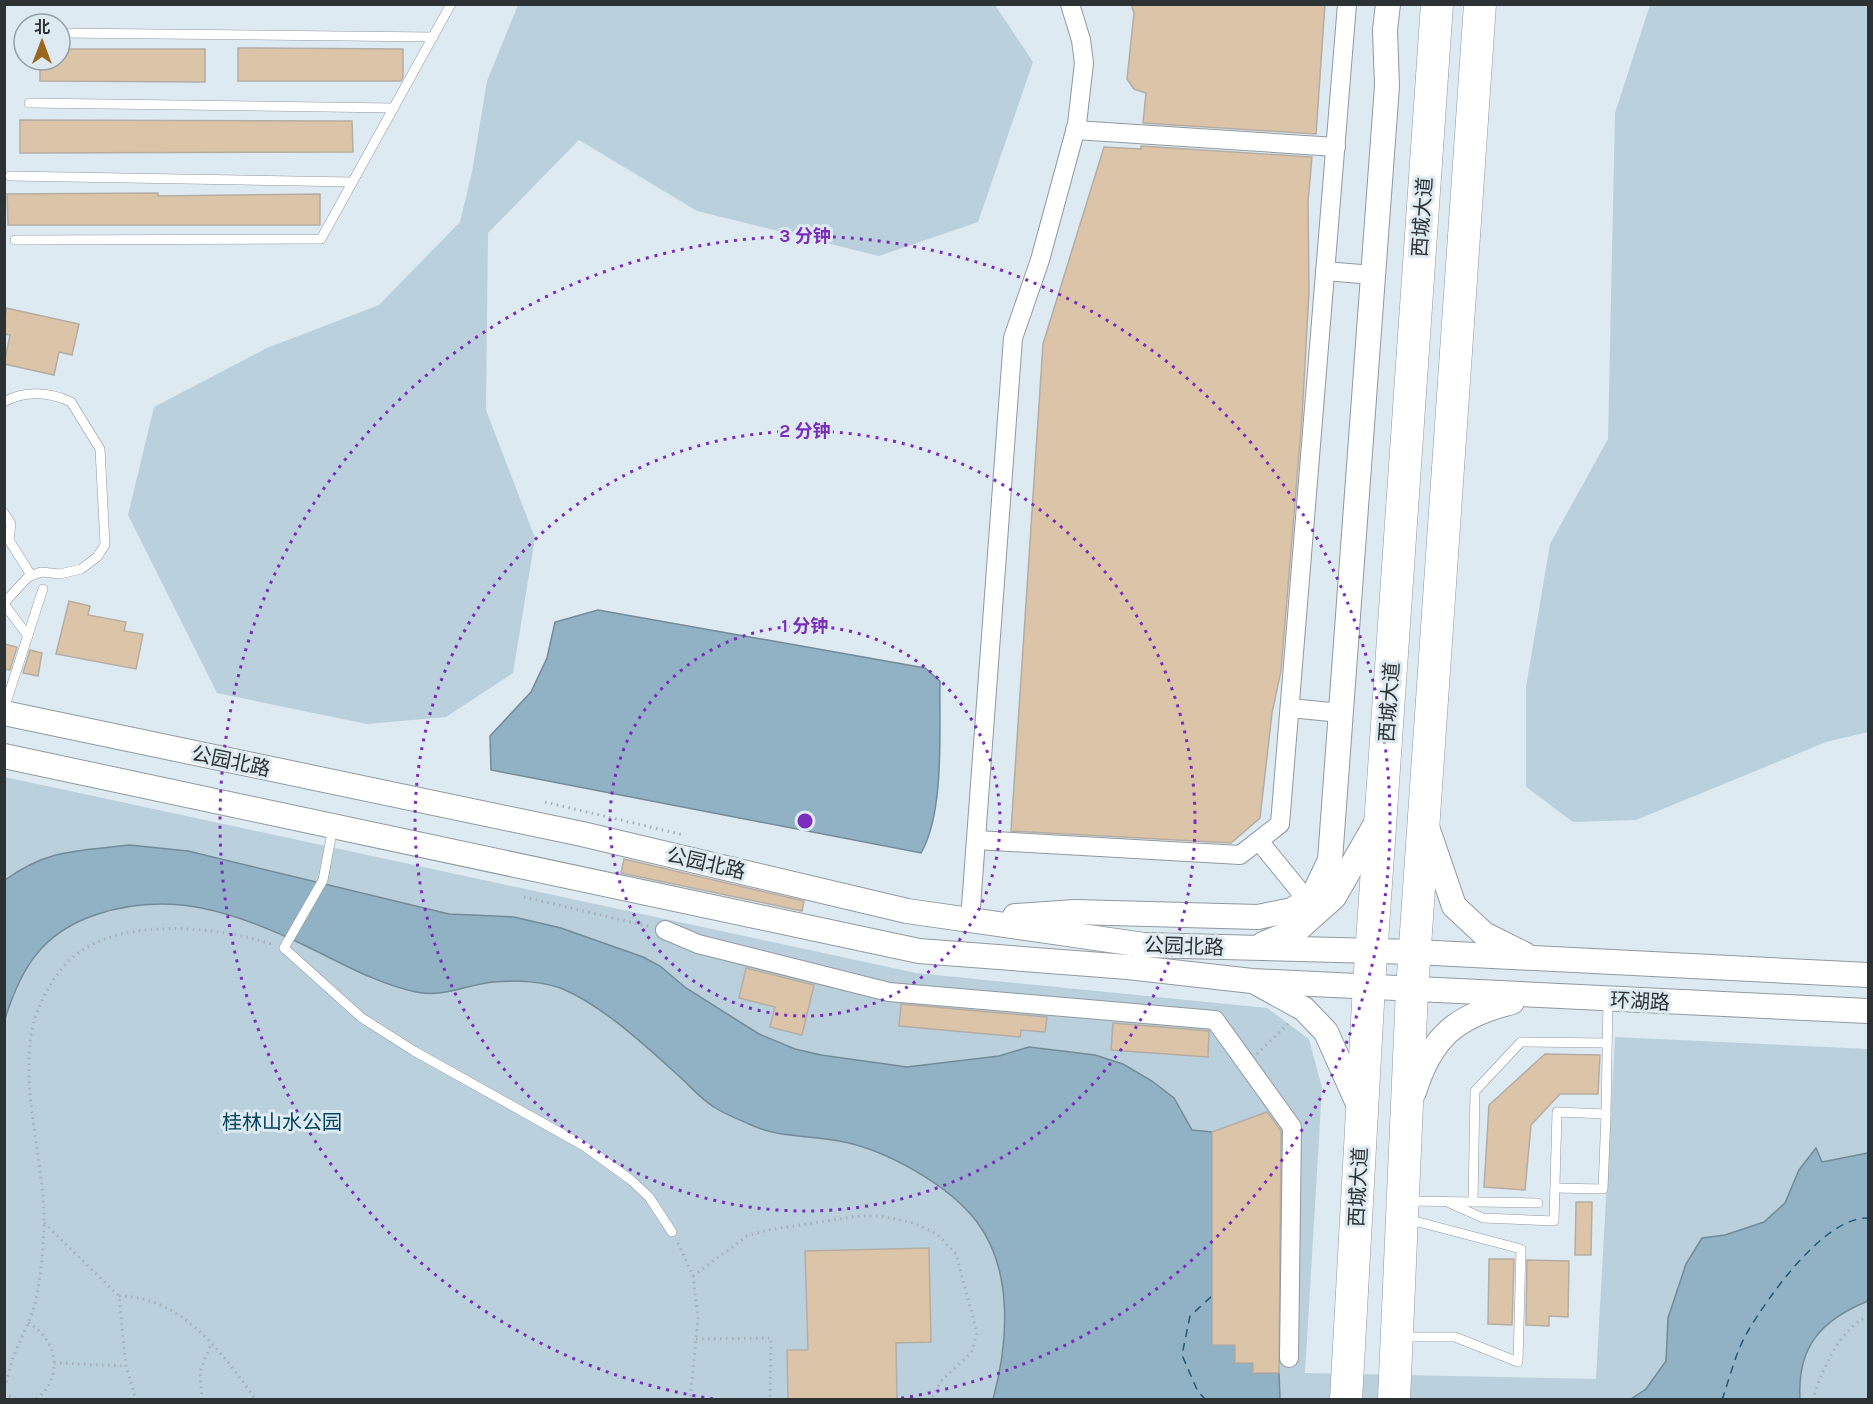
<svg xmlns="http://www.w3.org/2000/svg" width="1873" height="1404" font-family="Karla,'Noto Sans SC',sans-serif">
<rect width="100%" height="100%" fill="#deeaf1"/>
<g fill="#bad0dc">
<path d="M518 5H995L1033 62 978 222 879 256 697 211 579 140 488 233 486 410 535 538 513 673 446 717 367 724 217 693 128 515 154 407 267 348 379 305 460 222 472 172 487 81Z"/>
<path d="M1650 5H1868V732L1826 742 1636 820 1573 822 1526 787V687L1550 544 1608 439 1615 113Z"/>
<path d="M5 777 916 973 1267 1008 1309 1039 1322 1088 1305 1373 1596 1379 1615 1037 1868 1049V1399L5 1400Z"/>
</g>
<g fill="#91b2c4" stroke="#738b98" stroke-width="1.5">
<path d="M598 610 925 668 940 681C939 729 945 812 921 853L491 770 490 736 531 692 547 658 555 622Z"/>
<path d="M129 845 188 851 449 914 514 917 561 928 643 957 660 966 686 988 759 1034 795 1049 821 1055 907 1067 999 1056 1029 1047 1095 1055 1123 1064 1152 1081 1174 1098 1192 1130 1212 1132V1344L1235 1345V1362L1253 1363 1254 1373H1279L1280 1399H993C1008 1345 1014 1271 977 1222 949 1185 885 1149 839 1141 808 1135 778 1138 749 1124 738 1119 724 1114 714 1107 701 1099 691 1087 680 1077 648 1048 604 1007 565 990 545 981 516 980 494 982 469 984 442 998 416 992 378 984 343 964 308 947 238 913 171 889 95 915 42 933 21 968 5 1019V880C48 849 78 851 129 845Z"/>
<path d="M1816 1148 1822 1162 1868 1153V1301C1821 1320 1797 1347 1800 1399H1631L1646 1389 1666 1361 1668 1318 1686 1264 1702 1238 1725 1235 1764 1222 1785 1203 1799 1170Z"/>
</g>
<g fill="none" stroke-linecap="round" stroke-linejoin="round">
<g stroke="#205a76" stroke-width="1.5" stroke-dasharray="8 6" stroke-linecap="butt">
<path d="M1206 1400 1198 1392 1182 1355 1190 1316 1212 1296"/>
<path d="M1722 1400C1730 1377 1736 1351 1748 1331 1769 1296 1824 1217 1868 1218"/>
</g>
</g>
<g fill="#dcc4a9" stroke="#b5ada4" stroke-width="1.5">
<path d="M1131 4H1325L1316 134 1143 123 1146 93 1134 89 1127 79 1134 13Z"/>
<path d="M238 48 403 49V77L401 81H238Z"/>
<path d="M60 49H205V82L40 81V60H60Z"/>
<path d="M20 120 352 121 353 152 20 153Z"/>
<path d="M1141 146 1312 157 1308 202 1309 292 1302 418 1281 671 1272 713 1260 818 1231 843 1011 831 1043 344 1104 147 1141 149Z"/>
<path d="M158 193V196L320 194V225H8L7 194Z"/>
<path d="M6 308 79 324 72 355 59 352 54 375 4 364 10 335 4 334Z"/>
<path d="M69 601 90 606 88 615 126 622 124 631 143 634 136 669 56 654Z"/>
<path d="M4 644 17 647 10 670 4 669Z"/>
<path d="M30 650 42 653 38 676 23 673Z"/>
<path d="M624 859 804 901 802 911 621 873Z"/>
<path d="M746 968 814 985 802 1035 770 1027 775 1007 739 998Z"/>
<path d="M901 1004 1047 1017 1045 1032 1021 1030 1020 1037 899 1026Z"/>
<path d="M1113 1023 1209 1031 1208 1057 1111 1050Z"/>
<path d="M1545 1054 1600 1055 1598 1094H1560L1531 1125 1525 1190 1484 1187 1489 1105Z"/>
<path d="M1267 1112 1281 1131 1279 1373H1253V1363H1235V1345H1212V1132Z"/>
<path d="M1576 1202H1592L1591 1255H1575Z"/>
<path d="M929 1248 931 1342 896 1343 897 1400H788L787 1350H808L805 1251Z"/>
<path d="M1489 1259H1514L1512 1325 1488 1324Z"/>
<path d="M1527 1260 1569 1261 1568 1317 1549 1316V1326L1526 1325Z"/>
</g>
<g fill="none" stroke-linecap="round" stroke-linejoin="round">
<g stroke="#8f99a0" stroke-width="10">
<g id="lane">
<path d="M60 33 433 37"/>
<path d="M29 103 394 108"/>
<path d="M10 176 352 182"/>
<path d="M15 240 321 239 451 4"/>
<path d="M4 402C24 390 50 392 71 402L100 449 105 545 97 557 81 569 60 574 41 572 28 577 4 603"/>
<path d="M4 513 11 524 9 540 31 575"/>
<path d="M4 604 28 636"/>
<path d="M4 709 43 589"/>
<path d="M333 827 323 880 284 948 362 1018 414 1051 584 1146 631 1180 649 1197 672 1232"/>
<path d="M1555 1188 1603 1189 1606 1114"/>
<path d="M1408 1201 1538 1203"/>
<path d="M1445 1201 1483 1218 1554 1221 1557 1112 1606 1114 1608 999"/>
<path d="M1473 1202 1475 1091 1521 1042 1607 1043"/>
<path d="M1401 1337H1455L1518 1362 1521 1249 1407 1219"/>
</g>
</g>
<g stroke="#8f99a0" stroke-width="20">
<g id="street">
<path d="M1075 130 1336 147"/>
<path d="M1325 271 1373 275"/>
<path d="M1290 708 1341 713"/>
<path d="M976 840 1240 855 1280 824 1347 4"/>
<path d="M1259 841 1307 900"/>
<path d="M970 920 1013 338 1040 260 1077 124 1084 63 1081 40 1070 4"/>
<path d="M665 930 698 944 889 992 1215 1020 1292 1127 1289 1358"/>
</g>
</g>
<g stroke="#8f99a0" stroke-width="26">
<g id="secondary">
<path d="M4 713 582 834 907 911 1144 945 1415 952 1868 975"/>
<path d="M4 756 919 951 1128 967 1252 981 1868 1011"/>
<path d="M1427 827 1454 906 1484 934 1524 954"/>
<path d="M1015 916 1075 912 1258 917 1292 910 1313 896 1330 860 1387 86 1385 30 1388 4"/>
<path d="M1263 944 1297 930 1334 897 1378 820"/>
<path d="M1257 983 1304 1009 1326 1032 1360 1108"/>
<path d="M1414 1092C1431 1037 1456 1016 1512 1002"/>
</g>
</g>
<g stroke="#8f99a0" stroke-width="33">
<g id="highway">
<path d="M1346 1400 1369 985 1437 4"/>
<path d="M1394 1400 1412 990 1480 4"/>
</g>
</g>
<g stroke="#a7b0b6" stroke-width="3" stroke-dasharray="1.5 4.5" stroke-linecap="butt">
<path d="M545 802 684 835"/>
<path d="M524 897 651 927"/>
<path d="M1257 1054 1289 1023"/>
<path d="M44 1223 119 1296 126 1366 136 1400"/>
<path d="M678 1243 693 1276 698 1318 690 1400"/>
<path d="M693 1276 747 1236 768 1230 859 1216H880L914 1223 937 1234 956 1254 977 1333 971 1353 941 1381 931 1400"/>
<path d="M119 1296C181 1296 223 1353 256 1400"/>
<path d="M28 1323C59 1339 64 1382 34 1400"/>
<path d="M696 1339 771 1338 770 1400"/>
<path d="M54 1363 126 1366"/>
<path d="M4 1388C8 1378 10 1367 13 1358 20 1339 30 1322 35 1303 41 1278 43 1251 44 1226 45 1164 22 1099 31 1036 35 1006 57 965 84 949 133 918 222 927 274 945"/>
<path d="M4 1393 17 1400"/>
<path d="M202 1400 200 1371 211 1344"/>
<path d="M1813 1400C1820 1373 1841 1326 1868 1317"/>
</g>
<use href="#lane" stroke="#fff" stroke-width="9"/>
<use href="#street" stroke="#fff" stroke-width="18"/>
<use href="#secondary" stroke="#fff" stroke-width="24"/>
<use href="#highway" stroke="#fff" stroke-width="32"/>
</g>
<g fill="none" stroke="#7b2cbf" stroke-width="3" stroke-dasharray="3 6">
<circle cx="805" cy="821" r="195"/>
<circle cx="805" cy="821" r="390"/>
<path d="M713 1399A585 585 0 1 1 897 1399"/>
</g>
<g text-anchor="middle" stroke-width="6" stroke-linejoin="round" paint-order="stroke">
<g font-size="20" fill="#2c3133" stroke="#deeaf1">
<text transform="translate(1422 217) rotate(-86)" y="7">西城大道</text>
<text transform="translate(1389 702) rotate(-86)" y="7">西城大道</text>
<text transform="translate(231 761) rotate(12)" y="7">公园北路</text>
<text transform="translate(706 863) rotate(13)" y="7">公园北路</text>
<text transform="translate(1184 946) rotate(2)" y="7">公园北路</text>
<text transform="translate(1640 1001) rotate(3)" y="7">环湖路</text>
<text transform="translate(1358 1187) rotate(-87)" y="7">西城大道</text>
</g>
<g font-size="20" fill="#00425d" stroke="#deeaf1">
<text x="282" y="1129">桂林山水公园</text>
</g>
</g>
<circle cx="805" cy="821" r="9" fill="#7b2cbf" stroke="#deeaf1" stroke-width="3"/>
<g font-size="18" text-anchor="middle" font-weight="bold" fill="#7b2cbf" stroke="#deeaf1" stroke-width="6" stroke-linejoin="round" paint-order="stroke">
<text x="805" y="242">3 分钟</text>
<text x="805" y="437">2 分钟</text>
<text x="805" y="632">1 分钟</text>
</g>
<rect width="1873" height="1404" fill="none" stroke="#2c3133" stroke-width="12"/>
<g transform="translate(42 42)"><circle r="28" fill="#deeaf1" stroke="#97a0a5" stroke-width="1.5"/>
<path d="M0-4.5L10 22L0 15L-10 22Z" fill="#9b671d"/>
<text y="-9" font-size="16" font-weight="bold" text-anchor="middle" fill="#2c3133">北</text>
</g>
</svg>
